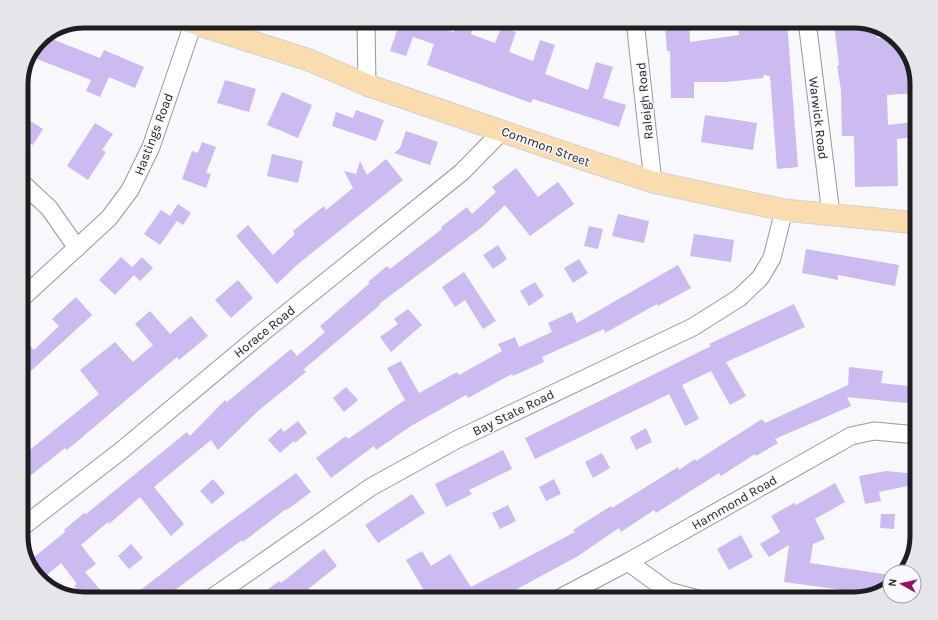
<svg xmlns="http://www.w3.org/2000/svg" width="938" height="620" font-family="Karla,sans-serif">
<rect width="100%" height="100%" fill="#f7f7fc"/>
<g fill="#ccbbf1">
<path d="M400 21H419L454 32 458 21H475L471 34 495 43 501 28 516 32 509 52 533 61 540 40 555 45 545 74 588 90 596 62 613 67 603 98 626 105 619 127 533 99 531 103 427 65 434 44 413 37 406 56 390 51Z"/>
<path d="M738 21H787L798 167 777 169 770 76 764 75 763 78 726 82H694V98H671L670 51H667L665 26 689 24 690 42 739 35Z"/>
<path d="M854 21 876 28 877 38H895L909 53 917 84V93L887 95 888 125 914 122 916 137 897 139 898 186 855 187 854 136H842L841 90 837 66 839 65 834 23Z"/>
<path d="M47 37 100 58 104 50 144 67 135 88 109 77 100 97 86 91 91 80 32 57 40 39Z"/>
<path d="M225 80 256 89 249 112 217 103Z"/>
<path d="M282 92 312 105 298 138 267 125Z"/>
<path d="M356 110 384 120 376 141 332 126 336 112 353 118Z"/>
<path d="M21 115 43 129 33 145 21 138Z"/>
<path d="M705 115 757 123 753 150 701 142Z"/>
<path d="M95 123 113 134 102 150 106 152 88 180 67 166Z"/>
<path d="M406 131 438 142 430 165 394 153 400 148Z"/>
<path d="M202 142 216 147 206 173 211 174 206 188 182 179 192 151 198 153Z"/>
<path d="M272 154 303 161 298 183 267 176Z"/>
<path d="M386 159 403 180 298 264 277 284 236 236 248 225 273 255 295 234 293 231 324 206 326 210 353 188 344 171 356 174 360 161 367 175Z"/>
<path d="M516 168 538 197 558 182 574 204 530 236 505 205 482 227 379 304 380 305 304 369 306 372 258 411 218 450 211 440 154 487 184 524 171 536 140 497 109 524 108 522 81 545 96 564 85 572 102 592 95 599H85L69 594 77 589 74 586 77 584 61 563 42 579 28 562 65 532 64 530 84 513 86 514 187 432 190 436 225 400 227 402 291 349 297 356 325 332 320 326 370 283 368 282 387 266 390 269 442 229 441 227 467 207 472 214 496 192 492 187Z"/>
<path d="M178 204 191 213 183 225 177 221 160 245 144 234 161 210 170 216Z"/>
<path d="M618 214 649 221 644 243 612 236Z"/>
<path d="M589 226 603 229 598 249 584 246Z"/>
<path d="M694 234 734 240 731 262 690 256Z"/>
<path d="M498 245 507 259 493 269 483 255Z"/>
<path d="M806 249 899 265 895 286 838 275V280L802 273Z"/>
<path d="M121 257 132 267 142 257 153 268 140 281 134 275 115 295 99 280Z"/>
<path d="M579 259 588 273 573 283 564 268Z"/>
<path d="M678 265 691 288 658 306 657 304 605 333 604 329 542 357 544 362 513 376 512 374 468 398 466 395 411 426 376 450 374 446 331 478 316 458 346 436 348 439 405 400 387 368 401 361 419 393 457 372 459 375 502 351 498 344 515 337 519 347 552 332 548 323 572 312 577 323Z"/>
<path d="M464 272 496 321 483 329 465 300 455 307 442 287Z"/>
<path d="M238 280 253 298 231 318 215 300Z"/>
<path d="M535 282 544 296 529 306 520 291Z"/>
<path d="M76 297 92 315 21 380V336L34 350 59 326 52 319Z"/>
<path d="M794 304 805 327 726 362 746 396 730 405 711 371 682 385 699 419 685 426 669 394 535 459 525 438 711 346 709 344Z"/>
<path d="M408 309 422 325 391 352 380 337 398 324 394 319Z"/>
<path d="M150 311 170 334 191 316 208 336 179 360 177 357 67 450 65 448 21 483V457L99 394 80 370 115 342 133 362 153 345 135 324Z"/>
<path d="M849 367 883 371 881 383 917 387V404L847 397 851 406 775 439 778 443 756 456 755 454 721 476 719 473 656 513 654 510 621 532 619 528 578 556 499 599H429L406 560 422 551 431 566 450 554 471 587 575 532 573 530 611 506 612 508 678 467 679 470 695 459 696 461 762 419 765 423 848 385Z"/>
<path d="M346 387 358 400 344 412 333 398Z"/>
<path d="M298 421 307 433 295 443 294 441 280 453 268 440 281 428 284 432Z"/>
<path d="M646 428 652 442 636 450 630 437Z"/>
<path d="M503 450 512 469 469 490 472 494 446 507 435 484Z"/>
<path d="M602 453 610 468 593 478 585 462Z"/>
<path d="M886 471 917 474V484L879 492 881 501 865 504 859 476Z"/>
<path d="M296 473 311 492 287 510 286 509 243 542 242 540 163 599H129L213 534Z"/>
<path d="M213 479 225 493 212 504 200 491Z"/>
<path d="M554 479 561 494 546 501 539 487Z"/>
<path d="M835 483 845 502 815 519 825 539 813 544 810 563 890 575V586L885 591 873 594 784 582 789 545 769 557 760 544 780 532 771 516 794 503 796 505Z"/>
<path d="M412 494 425 513 378 543 365 525Z"/>
<path d="M508 505 516 521 500 529 492 513Z"/>
<path d="M881 514H895L894 529 880 528Z"/>
<path d="M741 535 753 557 729 570 717 549Z"/>
<path d="M131 544 143 558 129 569 118 556Z"/>
<path d="M324 549 337 566 296 599H255L279 581 281 583Z"/>
</g>
<g fill="none" stroke-linecap="round" stroke-linejoin="round">
<g stroke="#98989d" stroke-width="19">
<g id="minor">
<path d="M366 21 367 85"/>
<path d="M635 21 653 182"/>
<path d="M807 21 831 214"/>
<path d="M21 182 49 208 77 248"/>
<path d="M21 299 109 218 130 190 151 147 194 21"/>
<path d="M21 528 122 450 262 333 462 172 503 130"/>
<path d="M628 562 668 591 698 599"/>
<path d="M210 599 371 487 456 440 693 327 739 298 760 278 772 258 784 210"/>
<path d="M558 599 628 562 851 436 874 431 917 435"/>
</g>
</g>
<g stroke="#d2d2d2" stroke-width="23">
<path id="major" d="M187 21 309 60 367 85 583 159 653 182 784 210 917 223"/>
</g>
<use href="#minor" stroke="#fff" stroke-width="17"/>
<use href="#major" stroke="#faddae" stroke-width="21"/>
</g>
<g text-anchor="middle" stroke-width="3" stroke-linejoin="round" paint-order="stroke">
<g font-size="13" fill="#1e1d1f" stroke="#f7f7fc">
<text transform="translate(644 101) rotate(-96)" y="5">Raleigh Road</text>
<text transform="translate(819 118) rotate(83)" y="5">Warwick Road</text>
<text transform="translate(153 134) rotate(-69)" y="5">Hastings Road</text>
<text transform="translate(546 146) rotate(20)" y="5">Common Street</text>
<text transform="translate(264 331) rotate(-39)" y="5">Horace Road</text>
<text transform="translate(513 412) rotate(-26)" y="5">Bay State Road</text>
<text transform="translate(734 502) rotate(-30)" y="5">Hammond Road</text>
</g>
</g>
<path d="M0 0H938V620H0ZM84 28H854A56 56 0 0 1 910 84V536A56 56 0 0 1 854 592H84A56 56 0 0 1 28 536V84A56 56 0 0 1 84 28Z" fill="#e6e6ea" fill-rule="evenodd"/>
<path fill="none" stroke="#1e1d1f" stroke-width="5" d="M84 28H854A56 56 0 0 1 910 84V536A56 56 0 0 1 854 592H84A56 56 0 0 1 28 536V84A56 56 0 0 1 84 28Z"/>
<g transform="translate(902 584) rotate(278)"><circle r="19" fill="#f7f7fc" stroke="#a0a0a4"/>
<path d="M0-3L7 15L0 10L-7 15Z" fill="#980d62"/>
<text y="-6" font-size="11" font-weight="bold" text-anchor="middle" fill="#1e1d1f">N</text>
</g>
</svg>
